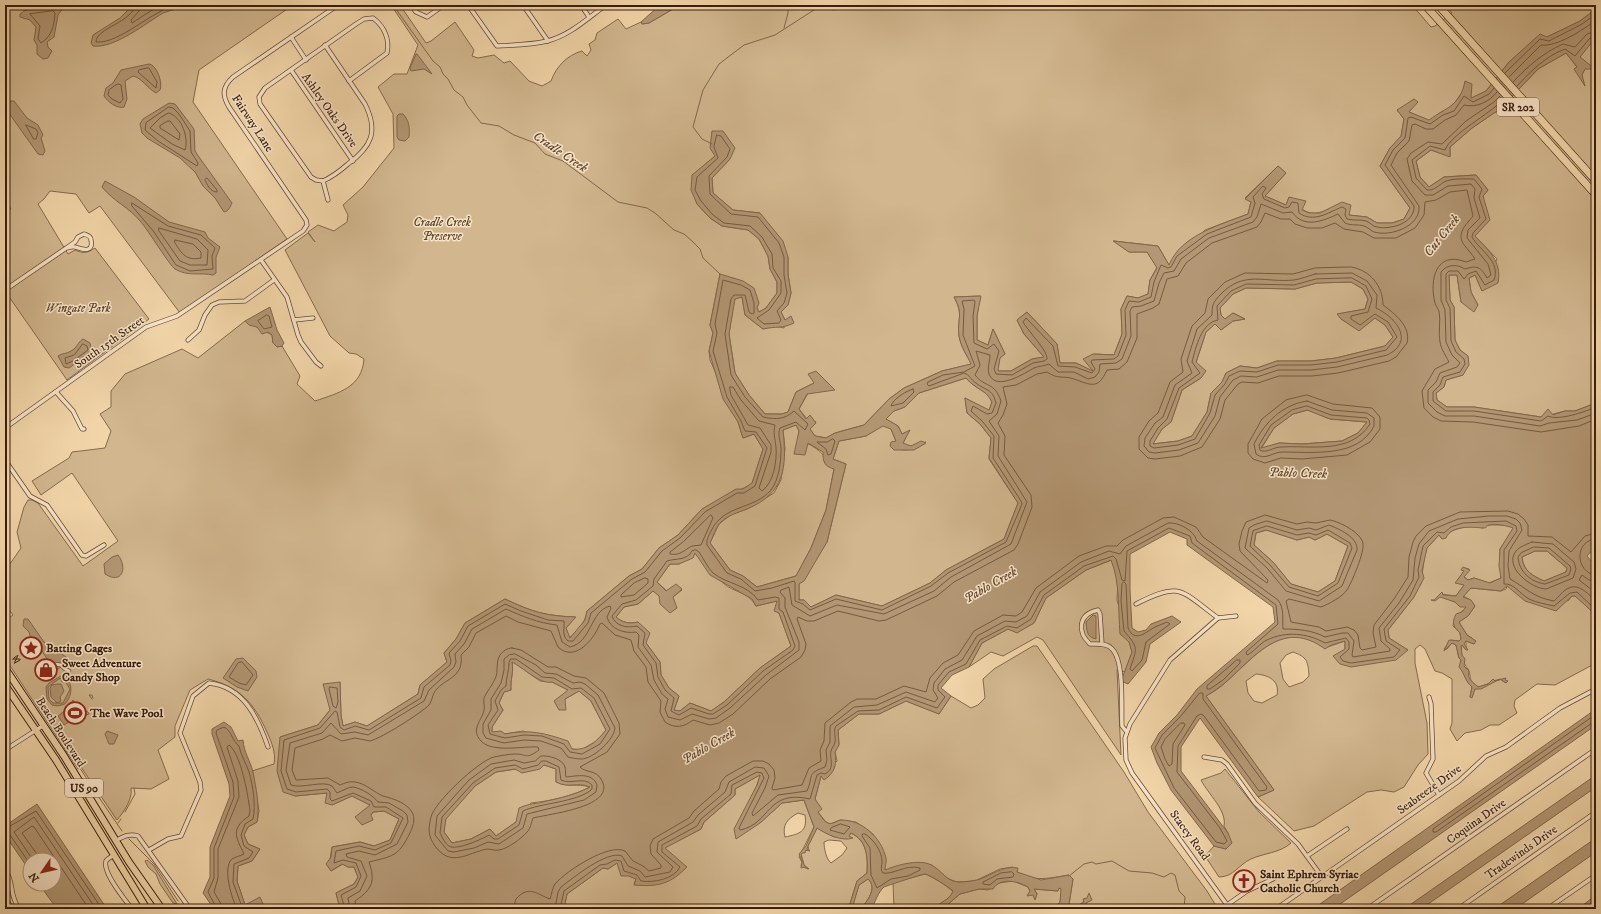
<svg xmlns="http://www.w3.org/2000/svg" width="1601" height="914" font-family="'IM FELL DW Pica',serif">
<rect width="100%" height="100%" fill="#f2d6a9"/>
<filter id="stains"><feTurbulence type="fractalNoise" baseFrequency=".005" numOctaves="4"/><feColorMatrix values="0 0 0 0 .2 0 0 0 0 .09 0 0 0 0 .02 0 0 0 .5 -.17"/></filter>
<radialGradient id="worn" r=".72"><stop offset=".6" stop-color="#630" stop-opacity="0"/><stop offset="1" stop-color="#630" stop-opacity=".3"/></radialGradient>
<g fill="#d2b78e" stroke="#856a4e" fill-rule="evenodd">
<path d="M5 5H293L199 70 193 102 287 239 180 313 100 206 89 213 76 194 50 191 44 199 38 204 68 254 75 250C84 254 87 253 95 248L149 319 67 380 5 291V213L11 209 9 206 5 208Z"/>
<path d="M391 5H400L426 43 431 41 455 22 474 50 472 56 478 58 494 55 504 63 510 61 529 81 542 86 551 81C556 67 567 55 582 51L587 56 591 50 589 44 595 40 597 33 618 19 626 29 641 22 642 24 649 23 680 5H1412L1431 27 1435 26 1452 13 1445 5H1596V9L1580 21 1547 37 1509 62 1486 91 1471 99 1463 91 1451 108 1441 112 1429 121 1409 112 1397 110 1404 119 1401 137 1390 148 1380 166 1410 208 1404 219 1392 223H1377L1367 217 1349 215 1342 203C1316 215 1310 220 1289 197L1286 205 1265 196 1286 173 1278 166 1245 198 1251 202 1248 214 1205 230 1169 265 1158 246 1114 241 1129 252H1147L1157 267 1150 280 1148 294 1138 298 1127 296 1121 309 1122 334 1114 355 1094 354V372L1076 363H1060L1057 344 1027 312 1017 320 1024 334 1044 357 1032 359 1011 371H997L1000 357 1005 354 993 329 988 345 977 340V316L980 296 954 297C964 316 957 318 959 336 961 347 966 355 972 364L942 371 904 388 889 399 864 425 835 433 826 438 815 436 810 429 816 422 807 419 799 409 814 383 796 392 788 412 782 414H765L749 395 735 373 729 334 734 299 742 297 745 315 763 329 775 326 784 328 785 320 781 312 788 305 791 293 788 274V257L760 213 733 210 713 193 712 178 730 159 715 156 693 175 697 204 710 218 722 226 748 230 759 239 768 256 770 269 777 282V293L766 308 759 312 757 308 720 274 710 325 713 333 709 351 710 360 738 422 743 438 754 434 763 449 752 484 702 509 678 535 659 548 642 569 629 576 587 611C585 623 578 631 569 638L566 628 575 617C546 616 532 612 505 599L465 623 456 639 444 653 447 662 420 685 418 694 367 726 355 722 343 726 341 715 340 682 330 710 318 725 280 737 295 796 327 793 332 805 352 796 370 805 371 815 373 812 384 811 399 819 390 840 374 846 360 842 332 847 329 866 331 871 343 864 348 867H354L358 877 354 884 336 893 340 909H259L263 904 245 905 237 881 238 866 252 861 260 849 248 844 244 835 248 827 257 822 259 811 252 771 274 764C276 753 272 743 267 732 254 703 240 687 208 679L190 690 175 726V737L158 750 169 779 151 789 131 788C133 798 124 812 117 820L81 767 78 769 5 658V621L13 615 5 604V571L21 548 17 532 24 507 28 500H32L38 503 83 566 118 541 72 473 41 495 32 481 69 458 72 452 105 448 111 431 100 414 111 407V391L125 374 182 349 198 358 245 321 272 335 273 343 277 347 282 346 300 376 297 384 315 401C339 393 362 387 364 359L356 354 349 353 330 336 285 250 308 233 315 242 308 232 318 225 334 231 347 222 348 215 343 205 363 187 394 148 393 114 378 87 394 74H407L418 45Z"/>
<path d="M1596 40V403L1575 411H1565L1541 417 1474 407H1447L1437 400 1436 393 1444 387 1446 380 1463 375 1468 356 1460 350 1455 340 1454 307 1450 300 1449 275H1457L1461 302 1478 305 1471 292 1469 278 1475 275 1482 291 1497 259 1475 236 1483 196 1488 190 1476 175 1444 177 1429 187 1420 177 1416 161 1431 150 1450 156V147L1472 128 1500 109 1538 69 1566 53 1577 67 1574 69 1582 75 1585 68 1594 69 1579 57 1593 41Z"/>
<path d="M1351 282 1363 289 1368 299 1365 309 1338 314 1341 319 1359 330 1375 318 1385 325 1393 337 1385 346 1336 358 1311 361H1277L1257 368 1240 366 1226 373 1222 382 1211 393 1207 412 1192 436 1178 441 1152 444 1162 429 1171 422 1182 390 1201 378 1205 371 1196 363 1206 332 1215 324 1221 330 1233 321 1245 319 1233 313 1225 319 1221 315 1220 308 1233 294 1246 288 1295 289 1317 283Z"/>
<path d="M966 378C976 390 986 389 992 402L989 411 965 398 967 413 980 424 991 438 989 459 1018 503 1004 539 946 570 930 583 882 606 836 595 811 607 804 600H799V584L827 542 846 464 833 459 839 441 866 436 883 425 891 429 899 449C908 452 918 448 926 442 918 444 909 449 903 443L909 431 902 434 898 426 886 419 894 411 905 407 919 393Z"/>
<path d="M1308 410 1330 419 1367 422 1358 433 1342 441 1302 444 1279 443 1261 449 1274 428 1293 414Z"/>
<path d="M796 425 799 431 798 440C817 446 823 453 834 469L826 510 811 548 796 576 757 587 743 576 730 570 710 543 719 524 732 514 747 509 774 493 781 480 785 449 783 430Z"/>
<path d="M1489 525H1506L1514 528 1500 549 1501 578 1489 583 1474 578 1468 580 1464 577 1469 569 1466 568 1462 570 1464 571 1457 581 1464 585 1456 596 1440 594 1434 600 1440 596 1467 607C1459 614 1454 615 1453 626L1460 633 1461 639 1459 641 1451 640 1444 649H1447L1452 643 1456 645 1459 658 1461 660 1460 667C1465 674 1465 681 1472 687L1470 697 1475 689 1500 679 1506 683 1504 679 1491 681 1488 684 1479 687C1467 681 1472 676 1468 669 1463 663 1461 655 1461 646L1462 645 1466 650V641L1474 644 1472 638 1467 635 1459 622 1468 616 1475 606 1469 599 1463 596 1471 588 1501 591 1506 589 1507 586 1568 601 1572 596H1576L1596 615V663L1555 685 1537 684 1515 700 1514 706 1517 713 1499 725H1490L1481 730 1465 733 1457 741 1450 729 1452 723V679L1442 673 1435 671 1425 649 1420 645 1415 649V663L1427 723 1428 754 1418 765 1404 787 1394 792 1381 790 1367 792 1314 826 1294 831 1258 797 1274 790 1206 696C1213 692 1220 688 1226 682 1255 657 1282 618 1325 648L1345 641V649L1408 650 1389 638 1388 630 1414 597 1415 592 1421 584 1424 559 1427 548 1439 535 1442 539C1445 537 1449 533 1452 531 1459 528 1474 524 1482 528ZM1293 652C1307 657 1308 661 1309 676L1303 682 1289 687 1283 679 1280 663 1286 655ZM1256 674C1269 675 1280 681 1277 695L1262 703 1254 701 1248 693 1246 681Z"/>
<path d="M1267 530 1297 540 1309 537 1315 540 1327 534 1348 546 1335 581 1318 592 1291 584 1273 562 1254 545 1256 533Z"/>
<path d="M1535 551H1547L1567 568 1566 572 1544 581C1533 576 1523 571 1522 557Z"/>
<path d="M695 553C704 563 713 574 723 583 734 593 748 591 756 606L777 601 779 613 791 646 760 668 724 702 711 711 690 703 680 711 674 710 679 696 669 688 661 675 660 662 646 643 638 622C629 624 623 623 616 617L624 607 638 604 653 591 659 595 673 597 682 590 667 591 657 582 670 564H679Z"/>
<path d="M1112 560 1118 581 1117 600 1132 652 1125 672 1117 670 1121 755 1043 640 1037 637 1003 656 991 652 969 667 982 643 1008 629 1017 632 1034 623 1046 598 1086 570Z"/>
<path d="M1033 646H1037L1124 772 1148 812 1207 891 1218 909H1082L1085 907 1087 899 1075 908 1069 904 1073 879 1069 875C1051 878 1026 884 1013 867L1000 869 975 881 957 882 946 878 932 865 925 864 885 870 873 834 856 822 840 820 830 824 826 822 818 812 815 799 821 776 837 761 835 752 839 744 838 730 859 714H879L906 701 939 714 951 696 971 708 978 705 985 698 983 679 994 669Z"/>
<path d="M512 661 540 681 552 682 568 690 565 699 579 691 591 701 606 730 598 740 581 750 572 749 523 731 505 734 492 732V727L503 710 499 703 504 692 511 690C510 679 514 672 512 661Z"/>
<path d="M544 765 556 769V782C569 788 576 783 590 787 573 796 550 801 531 803L516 822 496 836 490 829 471 839 452 843 444 832 445 819 475 786 496 772Z"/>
<path d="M1225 769 1259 812 1291 843C1280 853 1264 853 1251 859 1239 864 1234 877 1219 877L1205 856 1214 846 1226 849 1228 833 1224 826C1227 810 1208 794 1201 780L1221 773Z"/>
<path d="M761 774 757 785 760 823 782 803 804 800 814 827 799 857 802 862 801 866 808 869 804 865 801 854 806 850H809L808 846 817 828 834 837 849 836 851 833C867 841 868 857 867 873L857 881 849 907 840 909H564L567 894 603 868 608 869 617 863 629 876 636 879 634 884 664 848 701 829 704 822 735 795V789ZM798 813 805 815C808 832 799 834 785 837 782 825 787 819 798 813ZM829 840 841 841 847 848 842 855 831 863C826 859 824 848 824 842Z"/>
<path d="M147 860 153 865 177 904 173 903 160 884 156 874 148 867 145 861Z"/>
<path d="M925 874C931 876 948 886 953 892 949 901 940 901 935 909H894L893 883Z"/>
<path d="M5 877C9 883 6 887 7 893 9 900 11 904 15 909H5Z"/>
<path d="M868 879C878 888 867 901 861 909H851L859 885Z"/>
<path d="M1013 881 1028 887 1030 891 1028 895 1033 894 1035 899 1037 894 1034 889 1058 891 1059 888 1062 889 1060 902 1055 909H960L947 905 960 894 979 889 988 890 999 883Z"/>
</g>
<g fill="#b39774" stroke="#82664b" fill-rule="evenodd">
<path d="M133 5H190C182 9 172 9 163 13 146 23 114 49 93 46L91 43 93 35 120 18Z"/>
<path d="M660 5H680L649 23 642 24 641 22Z"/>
<path d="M57 6H62L63 8 58 15 54 37 47 42 48 47 52 51 48 58 43 59 37 54V45L34 40 36 27 30 20 20 17V14C29 5 45 10 57 6Z"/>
<path d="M1596 9V40L1593 41 1580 57 1595 69H1585L1582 75 1585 86 1574 69 1577 67 1566 53 1538 69 1500 109 1472 128 1450 147V157L1431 150 1416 161 1420 177 1429 187 1444 177 1476 175 1488 190 1483 196 1490 220 1475 236C1489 251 1502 261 1498 283L1482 291 1475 275 1469 278 1471 292 1478 305 1474 312 1461 302 1457 275H1449L1450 300 1454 307 1455 340 1460 350 1468 356 1469 365 1463 375 1446 380 1444 387 1436 393 1437 400 1447 407H1474L1541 417 1548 409 1553 415 1565 411H1575L1596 403V546L1587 556 1596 567V615L1575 596H1572L1556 611 1525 601 1507 586 1501 591 1471 588 1463 597 1471 600 1475 606 1468 616 1459 622 1467 635 1476 641 1474 644 1466 641 1464 644 1468 650H1466L1462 645 1461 646 1462 655 1465 659 1464 666 1469 671C1467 680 1473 682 1478 687L1488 684 1493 679 1495 681 1506 678 1505 680 1508 681 1506 683 1500 679 1481 689H1475L1472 698 1470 697 1472 687C1465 681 1465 674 1459 667L1461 660 1459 658 1456 645 1452 643 1444 651 1449 640 1459 641 1461 639 1460 633C1454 627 1451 624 1456 614L1462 612 1466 607H1460L1455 602 1440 597 1435 601 1431 600H1434L1442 592 1443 595 1456 596 1464 585 1455 583 1464 571 1461 570 1463 567 1470 570 1464 577 1468 580 1474 578 1490 583 1501 578 1499 566 1500 549 1513 528C1508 526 1495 523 1489 525 1484 526 1489 528 1483 528 1471 527 1451 525 1446 538L1442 539 1439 535 1427 548 1422 571 1424 578 1414 597 1388 630 1389 638 1408 650 1396 660 1351 667 1340 664 1333 656 1345 649V641L1331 645 1325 649C1283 618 1255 656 1226 682 1220 687 1213 692 1206 696L1274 790 1258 797 1200 718 1181 747V771L1228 833 1232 843 1226 849 1214 846 1171 790 1157 763 1151 747 1159 733 1177 715 1197 689 1275 622 1273 607 1187 545V539L1170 532 1130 554V590L1132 628 1138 632 1146 630 1151 624 1172 616 1181 622 1150 644 1146 662 1128 684 1121 681 1132 652 1129 642 1120 634C1118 609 1120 582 1111 560L1086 570 1046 598 1034 623 1017 633 1008 629 982 643 969 667 952 675 941 688 951 696 939 714 906 701 879 714H859L838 730 839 745 835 752C837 764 835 773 824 780L821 776 815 799 822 809 818 812C820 815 823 820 826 822 831 826 836 821 841 820 862 820 881 837 886 858 887 861 885 866 885 870 897 865 921 858 933 866 942 871 947 882 959 882 964 882 972 881 977 880 991 876 1003 865 1018 868L1017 872 1041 880 1069 875 1073 879 1069 904 1075 908 1084 902 1083 899 1087 898 1089 893 1092 900 1086 903 1082 909H1055L1060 902 1061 889 1059 888 1058 891 1034 889 1037 894 1035 900 1033 895 1027 896 1030 891 1028 887C1018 881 1000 877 993 889H979L960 894 947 905 960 909H950L945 906 935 909C940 901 949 901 953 891 950 888 929 874 925 874 922 874 886 886 884 887 878 892 875 903 871 909H861C867 901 878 888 868 879L859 885 852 909H840L849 907 857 881 867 873C868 857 867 840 851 833L849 836 853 838C842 842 826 834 817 828L808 846 807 849 810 851 806 850 805 853H802L801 854 804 865 809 869 805 867 801 868 802 862 799 854 806 846 814 827 804 800 782 803 760 823 736 839 734 829 757 785 760 775 735 789V795L704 822 701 829 665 848 687 867C670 884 659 887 634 885L636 879 629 876H621L617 863 608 869 603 868 567 894 564 909C552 909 534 905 524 909H340L336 893 354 884 358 877 354 867H348L342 864 331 871 326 864 331 857 332 847 360 842 374 846 390 840 399 819 384 811 373 812 371 815 373 820 362 825 355 817 370 805 352 796 332 805 325 803 327 793 295 796 283 792 277 771 280 737 318 725 330 710 323 684 340 682 341 715 343 726 355 722 367 726 418 694 420 685 447 662 444 653 456 639 465 623 505 599C532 612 546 616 576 617L566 628 570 638 585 620 587 611 629 576 642 569 659 548 678 535 702 509 736 489H743L752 483 763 449 754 434 743 438 738 422 723 399 709 351 713 333 710 325 720 274 743 281 754 288 759 303 757 308 759 312 766 308 777 293V282L770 269 768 256 759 239 748 230 722 226 710 218 697 204 691 190 692 175 715 156 710 148 712 131H723L735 148 730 159 712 178 713 193 733 210 760 213 783 241 788 257V274L791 293 788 305 781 312 785 320 791 316 794 323C782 329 776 326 763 329L745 315 742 297 735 299 729 334 735 373 749 395 765 414H782L788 412 796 392 814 383 808 374 816 371 835 390 807 394 799 409 806 419 810 415 816 423 810 429 815 436 826 438 835 433 864 425 889 399 904 388 942 371 971 364C967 355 961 347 959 336 957 317 964 315 954 297L981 296 977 316V340L988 345 993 329 1005 354 1000 358 998 371H1011L1032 359 1044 357 1024 334 1017 320 1027 312 1057 344 1060 363H1076L1093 371 1083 359 1093 354 1114 355 1122 334 1121 309 1127 296 1138 298 1148 294 1150 280 1157 268 1147 252H1129L1113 241 1158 246 1169 265C1181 235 1220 225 1248 214L1251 202 1245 199 1278 166 1286 173 1265 196 1286 205 1289 197 1306 201 1302 210 1309 213H1320L1342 202 1351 205 1349 215 1367 217 1377 223H1392L1404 219 1410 208 1380 166 1390 148 1401 136 1404 119 1397 110 1414 99 1418 102 1409 112 1429 120C1447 107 1460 106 1465 81L1472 84 1471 98 1486 91 1509 62 1540 34 1547 37 1580 21ZM1351 282 1363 289 1368 299 1365 309 1337 314 1341 319 1359 331 1375 318 1385 325 1393 337 1385 346 1336 358 1311 361H1277L1257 368 1240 366 1226 373 1222 382 1211 393 1207 412 1192 436 1178 441 1153 444 1162 429 1171 422 1182 390 1201 378 1206 371 1196 362 1206 332 1215 324 1221 330 1233 321 1245 319 1233 313 1225 319 1221 315 1220 308 1233 294 1246 288 1295 289 1317 283ZM966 378C976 390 986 389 992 402L989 410 965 398 967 413 980 424 991 438 989 458 1018 503 1004 539 946 570 930 583 882 606 836 595 811 607 804 600H799V584L804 581 827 542 846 464 833 459 839 441 866 436 883 426 891 429 896 441 891 442 890 446 894 450H914L926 443 921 441 911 446 903 443 910 430 902 434 898 426 886 419 894 411 905 407 919 393ZM1307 410 1330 419 1367 422 1358 433 1342 441 1302 444 1279 443 1261 448 1274 428 1293 414ZM796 425 799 431 794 454 805 455 808 443 823 452C823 462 824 466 834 469L826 510 811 548 796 576 757 587 743 576 730 570 710 543C713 537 715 528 720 523 728 515 737 513 747 509 785 493 787 468 783 430ZM1266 530 1297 540 1309 537 1315 540 1327 534 1348 546 1335 581 1318 592 1291 584 1273 562 1254 545 1256 533ZM1535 551H1547L1567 568 1566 572 1544 581C1533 576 1523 571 1522 557ZM695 553 710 575 752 599 756 606 777 601 774 611 779 613 791 646 760 668 724 702 711 711 690 703 680 711 674 710 679 696 669 688 661 675 660 662 646 643 650 633 638 622C629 624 623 623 616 617L624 607 638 604 653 591 659 596 660 604 670 613 677 608 673 597 682 589 676 584 666 591 657 582 670 564H679L693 558ZM512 662C522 667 541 685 552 682L568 690 554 701 559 710H566L565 699 579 691 591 701 606 730C597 741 587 751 572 749L568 741C544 733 530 729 505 734L501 731 492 732V727L503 710 499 703 504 692 511 690C510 680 514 672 512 662ZM544 765 556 769V782C570 789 576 781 590 787 577 794 561 798 547 801 536 804 530 803 519 808L516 822 496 836 490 829 471 839 452 843 444 832 446 819 475 786 496 772 515 769 522 773 540 769Z"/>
<path d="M416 54H417L432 74 424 69 411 71 410 68Z"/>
<path d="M149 64C157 65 163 83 160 90L156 93C147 88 142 78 133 76L125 81 127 99 124 107C117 109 108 102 104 96L106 88 113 83 121 70Z"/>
<path d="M11 101H14L27 118 38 125 43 135 41 138 45 151 43 155 38 154 6 109V105Z"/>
<path d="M169 103 175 104 194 129 195 151 199 157 232 203C230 207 229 211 224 212L215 198 203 186 195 172 180 158 147 138 142 133 140 124 143 119Z"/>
<path d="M399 114H403C409 120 410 128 409 137L405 141 399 140 397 137V116Z"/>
<path d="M105 181 134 197 169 222 205 232 208 238 220 247 216 257V273L213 275C200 272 188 277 175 269 170 266 148 230 141 222 130 208 113 201 102 187Z"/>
<path d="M270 307 277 330 284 343 282 346 277 347 273 343 272 335 268 332 262 334 257 327 249 325 245 321Z"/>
<path d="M83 339 90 343 92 351 69 368 64 367 58 356C62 353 67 354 71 351 77 348 78 342 83 339Z"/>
<path d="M118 555C128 568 122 585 105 574L104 564 112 557Z"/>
<path d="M1093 615 1096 616V639C1086 637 1087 630 1086 622Z"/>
<path d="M24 619H28L44 642 66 657 68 662 55 671 36 642 31 639 29 632 23 626Z"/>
<path d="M243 658 256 671 257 677 248 691 237 687 223 678 236 659Z"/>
<path d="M61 676C74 680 73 695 65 704L58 706 52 705 47 699 46 687 49 683ZM63 678 70 689 63 703H53L49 699 48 687 59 679Z"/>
<path d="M58 684H61L64 691 60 697 61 701 57 703 51 697 50 688 52 685Z"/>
<path d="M73 700 79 712 83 710 88 712 89 714 74 719 64 725 58 716 67 709Z"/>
<path d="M1596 709V725L1333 909H1313Z"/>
<path d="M224 722 231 727 238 741 243 740C244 753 250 760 253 772 256 788 260 806 257 822L248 827 244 835 248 844 260 849 252 861 238 866 237 881 245 905 260 897 263 904 259 909H214L203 893 210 877V847L230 796 229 784 212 734V729Z"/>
<path d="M107 731 118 735 114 744H109L105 734Z"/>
<path d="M1596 775V787L1421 909H1404Z"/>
<path d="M37 804 107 909H57L39 884H54V860H30V871L5 835V826Z"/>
<path d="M1596 838V852L1515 909H1494Z"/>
<path d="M1596 895V909H1578Z"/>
</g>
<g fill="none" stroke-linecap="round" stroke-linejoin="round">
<g stroke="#765a40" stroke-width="1">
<path d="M135 5C133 22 96 28 96 42 120 44 152 10 177 5"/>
<path d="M140 5 139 11 131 20 132 23 160 5"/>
<path d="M53 11 55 13C54 26 52 36 41 43L38 39 40 26 30 14Z"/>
<path d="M149 68 157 82 156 88 138 72 139 70Z"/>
<path d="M1505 73 1540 39 1549 41 1582 24 1596 14"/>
<path d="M1509 77 1541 45C1557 47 1583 30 1596 20"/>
<path d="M1513 82C1528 66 1543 53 1563 44L1575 47 1587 34 1596 31"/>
<path d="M118 84 121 85 123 99 120 103 112 99 108 95 109 90Z"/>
<path d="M1517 86C1531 71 1546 56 1565 49L1575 56 1590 38 1596 36"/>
<path d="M1500 96 1494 102 1466 121 1442 144 1428 142 1411 153 1407 159 1412 181 1425 195H1433L1448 186 1471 184 1475 189 1474 198 1480 218 1468 230 1467 238 1488 264 1491 275 1487 278C1481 267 1477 265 1465 269 1457 264 1447 264 1441 272V300L1445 310 1446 342 1452 355 1460 363 1457 367 1440 373 1436 382 1428 390V403L1437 412 1445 416H1474L1540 426 1549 423 1577 420 1596 413"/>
<path d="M1504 99C1490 114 1451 134 1445 150L1430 146 1412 160 1416 178 1427 190C1434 191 1439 185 1444 182 1452 178 1466 179 1474 179L1482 189 1479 197 1486 219 1473 233 1472 237C1480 251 1501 261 1494 280L1485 285 1476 271 1468 274 1464 279 1458 271H1449L1446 274V300L1450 308 1451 341 1456 352 1464 359 1465 364 1460 372 1443 377 1440 385 1433 392V401L1446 411H1474L1541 421 1548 416C1558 421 1585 412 1596 407"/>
<path d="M169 107 173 108 179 114 190 131 191 152 198 163 197 166 158 141 145 130 146 123Z"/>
<path d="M169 113C182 117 189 138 185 150L172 144 150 128 160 118Z"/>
<path d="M168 121H170L180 134 179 140 160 128V126Z"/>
<path d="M26 125 36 129 38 133 36 139H34Z"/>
<path d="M717 135 721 136 730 149 727 157 709 176 710 194 731 214 758 217 779 243 784 257V275L787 293 784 303 777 311 781 320 779 323 764 324 757 318 769 310 781 293V281L773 268 772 254 762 237 750 226 724 223 713 215 701 201 695 190 697 177 718 158 714 147Z"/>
<path d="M207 178 217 190V192C211 192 207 185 205 180Z"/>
<path d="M132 203 168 226 201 235 215 248 212 256 213 269 190 271 176 265 154 232 132 206Z"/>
<path d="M159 228 197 239 208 250 207 265H190L180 261 159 231Z"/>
<path d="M175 240 193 244 201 252V258C186 261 182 254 175 243Z"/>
<path d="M1351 267C1370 270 1383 286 1383 305 1395 314 1411 326 1407 343L1396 357 1389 361 1338 373 1312 376H1279L1258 383 1242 382 1238 384 1225 400 1220 419 1202 447 1180 456 1155 459 1148 458 1139 449V437L1149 421 1158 413 1170 382 1183 372 1181 359 1192 326 1205 313 1208 299 1225 282 1245 273 1293 274 1315 268Z"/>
<path d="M1315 274 1352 273 1367 281 1377 295 1376 308C1395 317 1416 341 1387 355L1337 367 1311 370H1278L1257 377 1241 376 1233 380 1220 397 1215 416 1198 443 1179 450 1155 453 1149 452 1144 446 1145 438 1155 423 1163 417 1175 385 1192 373 1187 361 1197 329 1212 315C1212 305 1213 302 1221 294 1244 270 1265 283 1294 280 1301 279 1308 276 1315 274Z"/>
<path d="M1352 278 1366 286 1372 299 1368 312 1351 316V319L1360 325 1375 314 1388 322 1397 337 1386 350 1337 362 1311 365H1278L1257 372 1240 371 1229 376 1225 384 1215 395 1210 413 1195 439 1178 445 1154 448 1150 446V441L1158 428 1167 419 1179 388 1200 373 1192 362C1196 347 1201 323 1218 320L1217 306 1231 291 1246 284 1294 285 1316 279Z"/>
<path d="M267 315 269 316 272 327 264 329 258 321Z"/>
<path d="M83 344 87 346 88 350 73 361 66 364 65 358 74 355Z"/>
<path d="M730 387H733L741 400 759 421 775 425C773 432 775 439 776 447 777 461 774 482 762 491L759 488 771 452V445L760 428 748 425 731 395Z"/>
<path d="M913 389 914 392 903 403 891 406C893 399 906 391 913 389Z"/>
<path d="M1307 395 1333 404 1372 408 1380 417V429L1370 442 1347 455 1302 459 1281 458 1265 463 1253 459 1248 453V444L1262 419 1286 400Z"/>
<path d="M1307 401 1332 410 1367 413 1374 418V426C1358 458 1313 452 1282 452 1273 452 1265 461 1256 454L1254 444C1265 422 1282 405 1307 401Z"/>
<path d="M1307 406 1331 415 1367 418 1369 420 1370 424C1350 455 1311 445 1281 447 1273 447 1266 454 1260 450L1259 445 1271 425 1292 410Z"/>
<path d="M833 439 835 441 831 454 828 455 826 449 817 442H827Z"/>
<path d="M711 515 713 518 701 545 692 546C684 550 680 556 670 554V552L683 542Z"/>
<path d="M1267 521 1297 530 1309 528 1316 530 1329 525C1339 529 1358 537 1357 550L1342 586 1319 601 1286 591 1267 568 1245 548 1249 528 1254 525Z"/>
<path d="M1267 526 1297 535 1309 533 1316 535 1328 530 1350 543 1352 548 1338 583 1318 596 1289 587 1270 565 1250 546 1253 531Z"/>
<path d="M1596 539C1574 540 1575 573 1596 575"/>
<path d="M1532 542 1553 544 1574 562 1576 569 1573 578 1546 589C1532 589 1503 567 1516 551 1519 547 1527 544 1532 542Z"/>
<path d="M1534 547 1549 548 1570 566 1571 569 1569 575 1545 584C1531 582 1519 572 1518 557L1521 553Z"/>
<path d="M696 550 699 552C703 558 708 568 713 573 727 584 748 585 758 600L775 597 779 598V609L783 612 795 646 793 650 763 671 727 705 713 714H709L691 708 679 715 671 711 674 698 665 690 658 677 656 663 643 645 645 633 637 626C627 628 616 627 612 616L622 604 636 600 653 586 654 579 667 561C676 558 687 561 692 551Z"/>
<path d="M645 578 648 579V583L634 595 621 597V595L634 583Z"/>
<path d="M1596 581 1589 580 1582 575 1579 580 1596 593"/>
<path d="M1124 582 1126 584 1128 628C1135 644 1147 631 1155 627 1159 625 1163 624 1167 622L1170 624 1146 642 1142 660 1132 671 1130 669C1137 648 1139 648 1124 631L1121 601 1122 584Z"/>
<path d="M512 648 521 650 548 667H556L574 676 586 678 604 693 619 723 620 734 607 752 580 767C586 773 596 770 601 779 619 807 548 814 533 818 531 823 531 828 527 832 521 839 507 849 499 850 495 851 491 849 487 849 467 853 451 868 435 846 428 836 428 829 431 817 434 803 478 761 494 757 500 756 508 754 515 754 528 754 525 760 539 750L538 747C523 746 492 753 481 741 470 729 482 721 484 710 485 706 483 702 484 698 487 691 492 686 495 679 499 671 495 663 500 655 503 651 507 648 512 648Z"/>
<path d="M515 654 536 665 545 673 556 674 573 683 580 682 585 684 598 695 615 728C614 740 593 759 581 759 577 759 572 758 568 757L561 748 541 741 524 740 504 743 486 738 483 733V724L491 710V699L501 683 504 670V659L509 655Z"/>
<path d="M511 659H516L542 677 554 678 572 689 581 688 594 698 610 729 600 744 582 754 570 752 564 744 542 736 524 735 505 738 490 734 488 725 498 710 495 701 501 690 506 686C506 678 509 671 509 663Z"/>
<path d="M1237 660H1240V663L1223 680 1210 689H1207V686Z"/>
<path d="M242 662 253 675 246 685 239 683 229 677 238 663Z"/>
<path d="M330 687 337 688 338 702 336 708 333 706 329 689Z"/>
<path d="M1200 693H1203V699L1267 787 1266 790 1259 791 1204 716 1201 714 1197 716 1178 746 1177 772 1220 828 1227 841 1224 844 1216 842 1174 788 1155 748 1162 735 1180 717Z"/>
<path d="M1596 714 1433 829V832H1436L1592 723 1596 722"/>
<path d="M1181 723H1184L1185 725 1173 744 1172 764 1169 766 1165 759 1161 747 1165 739Z"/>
<path d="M541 756C548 755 563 759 565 767 566 770 565 774 566 777 577 776 592 772 597 785L596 792 584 800 527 814 523 828 499 844 488 842 474 848 454 852 448 851 435 835 437 816 469 780 491 764 514 760 524 763 535 761Z"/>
<path d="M542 761H546L559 767 561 780C571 785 584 776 592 785V789C579 802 540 803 523 811L519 825 498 839H494L489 835C482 839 456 851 449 846 445 844 442 837 440 833L442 817 473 783 495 768 515 765 523 769 538 765Z"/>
<path d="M841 824 850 827 844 834 830 830 831 828Z"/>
<path d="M5 829 36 811 102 909"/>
<path d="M5 833 10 835 30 864"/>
<path d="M863 834H865C873 839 882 851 882 861 882 866 880 869 883 873 893 875 906 864 920 868V870L908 876 891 879 877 888 871 875 870 848 862 836Z"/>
<path d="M33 860 14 832 34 817 96 909"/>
<path d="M41 860 22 833 32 826 34 827 89 909"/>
<path d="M1012 872 1014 874 1013 877 997 879 990 885 983 884V882L1001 873Z"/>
<path d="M217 909 208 892 214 878V848L234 797 233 782 216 733 217 730 224 727C232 731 232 741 239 746 241 756 246 763 249 772 253 786 256 805 253 819L245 824 241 835 244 846 253 852 249 858 234 864 233 882 242 907 246 909 255 905 257 909"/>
<path d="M222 909 221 904 214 892 218 878V849L239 797 238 781 227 747 229 745C241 754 248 795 250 811L249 816C230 829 236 837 244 854 240 856 235 857 232 859 222 868 232 899 237 909"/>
<path d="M345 909 341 895 356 887 361 876 356 863 343 860 334 863 336 851 359 846 375 850 391 843 403 818 386 807H374L371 801 353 793 332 801 330 799V792L327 789 296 792 287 789 281 771 284 740 320 728 335 711 337 712 340 727 344 730 355 726 369 730 421 698 424 687 450 665 451 661 449 653 460 641 468 626 505 604 521 611 548 620 564 621C565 627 561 635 568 641H573L588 623 591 613 632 579 645 572 662 551 680 538 705 512 737 493H744L755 486 767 448 756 432 745 431 741 421 727 397 713 351 717 333 715 324 723 280 741 285 750 290 754 303V313L752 314 749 312 745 295H734L731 299 725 334 731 375 745 397 763 417C777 420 785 419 794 411L808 424 805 430 796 422 780 428C777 434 781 442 781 449 781 461 779 480 771 490 754 510 724 504 711 531 709 535 706 540 707 545L727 573 741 579 755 591 772 588 794 581 795 582V601L803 604 810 610 836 599 882 610 931 586 948 573 1006 542 1022 504 1021 501 993 458 994 436 983 422 971 411 973 406 987 414 992 413 996 403C992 388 986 391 976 383 971 380 970 375 964 373L929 386 927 384 928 382 943 375 964 372 975 366 963 335 964 309 962 301 974 300 975 302 973 316 974 343 987 349 994 344 999 351 994 369 996 374 1012 375 1033 363 1044 361 1047 359C1048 351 1028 331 1023 322L1026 318 1053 346 1058 366 1075 367 1092 373 1095 369 1091 362 1092 360 1114 359 1118 356 1126 335 1125 310 1129 301 1139 302 1151 297 1154 282 1161 265 1168 268 1171 267 1177 256 1207 234 1251 217 1255 203 1253 197 1263 186 1266 188 1262 194 1264 199 1285 208 1289 207 1292 202 1298 203 1299 213C1314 223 1327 213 1342 207L1346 209 1345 215 1347 219C1354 221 1360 219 1366 221 1370 222 1373 227 1377 227 1391 230 1415 223 1414 206L1385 165 1393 150 1405 138 1408 118 1411 117 1430 124 1443 115 1454 111 1464 96 1473 102 1489 94 1494 88"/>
<path d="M350 909 348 898 360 891 367 876 361 861 347 857 346 854 359 851 375 855 397 844 408 822 407 815 403 811 389 803 378 802C374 796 361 788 353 787 348 787 342 791 337 793 335 791 334 788 332 786 323 780 302 789 291 785L286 770 290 743 322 733 331 723 341 734 355 732 368 735 424 701 429 690 454 667 456 662 455 654 464 644 472 629 506 609C522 616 538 623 557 625L562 642 570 647C592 642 590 611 610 606L611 608 607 617C610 629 624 634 636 632L639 635 638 647 651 665 654 680 662 694 668 699 665 709 668 717 680 720 692 714 709 719 716 718 730 708 766 675 799 650V642L785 607V598L780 592 781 590 789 587 792 605 810 616 837 605 884 614 934 591 951 577 1011 544 1027 502 998 456 999 436 989 421 997 414 1001 401C994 381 985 388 975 375L980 365 976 351 990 355C990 361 987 368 989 374 996 392 1025 373 1034 368 1039 366 1044 366 1049 364L1058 372H1074L1088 379 1095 377 1099 372 1100 364 1116 363 1122 359 1131 336 1130 311 1132 307 1141 306 1154 301 1159 283 1164 273 1174 271 1181 259 1209 238 1253 222 1257 217 1261 204 1283 213 1292 212C1304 229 1323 221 1338 214L1345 223C1352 226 1358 224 1364 226 1368 227 1371 231 1374 232 1391 237 1421 226 1419 206L1391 165 1397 153 1409 141 1412 125 1415 124 1426 129H1433L1445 120 1456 115 1464 105C1477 108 1489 102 1497 92"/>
<path d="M356 909 355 901C364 895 374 887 372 875 372 870 370 866 369 862 393 856 398 857 410 833 413 826 415 821 413 814 408 803 394 799 383 796 375 793 365 783 355 782 349 781 345 783 340 785L328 778 296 780 292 770 295 748 323 739 330 735 342 741 355 738 370 741C382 738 421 713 429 705 432 701 432 697 434 693 442 678 464 680 461 655L469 647 476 633 506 616 518 622 551 631 558 647C575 663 594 639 600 624L602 623 615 635 631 640 634 651 646 667 648 682 661 701 660 712 665 722C675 729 684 727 693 720L710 725 719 723 733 714 770 679 801 657 805 650 806 644 797 619 798 617 807 621H814L838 611 879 621 886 620 937 596 954 582 1014 550 1018 544 1032 507 1031 495 1004 455 1005 436 998 423 1003 415 1007 404 1003 387 1016 385 1037 374 1047 372C1059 380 1062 375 1074 379 1091 385 1098 390 1107 370L1119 369 1127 362 1137 338V314L1153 308 1159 304 1167 279 1178 276 1186 263 1212 243 1257 227 1261 222 1265 213 1281 219H1290L1295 224 1307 228H1322L1335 223 1344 229 1363 232 1374 238H1396L1415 228 1424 215 1425 202 1436 200 1450 192 1467 190 1473 216C1466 225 1455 234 1465 246 1468 250 1472 254 1475 259L1466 262C1436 250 1429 280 1435 303 1436 306 1438 309 1439 311 1441 321 1438 333 1440 342 1441 349 1446 356 1449 362L1435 369 1422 391 1424 408 1433 417 1441 421 1473 422 1541 432 1579 426 1596 419"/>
<path d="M513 909 516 899C529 884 538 895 550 899 552 894 552 888 555 884 566 871 609 843 625 851L633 861 643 866 649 871 661 868V865L651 854 650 846 653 839 689 818 694 811 719 789 721 782 726 776 753 761H763L769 764 774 770 775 778 772 788 773 790 802 785 809 768 821 761 820 750 824 741 825 723 851 702 857 699H876L904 686 926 692 930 678 943 663 958 655 974 631 1003 615 1016 616 1022 612 1036 588 1079 556 1106 546H1117L1123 540 1163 518 1174 517 1196 527 1203 537 1267 583 1268 580 1240 551 1239 544 1242 531 1246 522 1265 515 1297 524 1307 522 1316 523 1330 520C1340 522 1360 532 1363 543 1365 551 1352 582 1347 590 1342 597 1329 604 1321 607L1289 599 1286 601 1291 622 1319 627 1326 631 1347 627 1354 630 1358 635 1360 648 1362 650 1376 647 1373 633 1374 625 1394 599 1408 577 1409 557 1413 542 1416 536 1426 526 1460 512 1508 511 1518 514 1524 519 1528 525V536L1552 537 1571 552 1585 536 1596 533"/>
<path d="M555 909 558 892 561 887C573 878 607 850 622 856L628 866 640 871 645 877 670 872 673 867 657 852 658 842 693 822 698 815 725 792 729 782 755 767 764 768 769 776 765 788 752 813 753 816 778 795 807 791C814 775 806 774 825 767L827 760 826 750 830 742V726L854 707 877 705 906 692 935 702 938 698 933 690 934 683 945 669 962 660 977 636 1005 621 1016 622 1027 616 1040 592 1081 562 1109 551 1120 554 1126 546 1168 523C1178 522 1194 530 1197 541L1278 600C1285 609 1282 620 1283 629 1297 629 1312 630 1325 637L1342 633H1348L1354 641 1352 655 1353 657 1390 651V649L1381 641 1379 628 1399 603 1413 580 1415 558 1419 544 1429 531 1458 519 1489 516H1507L1516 519 1520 523 1522 530 1509 551 1508 566 1510 579C1528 589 1532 597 1554 601 1559 597 1563 590 1569 588 1579 583 1590 595 1596 602"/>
<path d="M560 909 564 891 600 865 607 864 615 860 621 861 624 871 637 875 641 881C654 883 674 879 680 867L662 852V845L697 826 701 819 731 794 732 785 757 772 762 773 764 778 739 828 740 830C771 824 766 789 810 799L817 775 821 773 825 774C836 768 829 758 831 751 832 747 835 745 835 742 836 736 833 731 836 726L858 711 879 710 906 697 937 708 945 697 938 690V685L949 672 966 664 980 640 1007 626 1017 628 1031 619 1044 595 1084 566 1113 556 1116 559 1122 580 1125 581 1127 551 1169 528 1190 536 1192 543 1276 605 1278 624 1246 652 1247 655C1254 652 1260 643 1267 640 1286 631 1307 633 1325 643L1346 638 1349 642V649L1340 657 1343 661 1351 663 1394 657 1400 650 1386 641 1384 629 1410 596 1419 577 1418 570 1423 546 1437 532 1444 533 1451 527 1463 523 1506 521 1516 526 1517 531 1504 550V584C1514 583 1520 594 1529 599 1537 603 1546 604 1554 606L1570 593 1577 592 1596 610"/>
</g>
<g stroke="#82664b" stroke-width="1">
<path d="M393 5 433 61 440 67 443 74 448 79 454 90 463 97 467 105 481 123 499 126 514 135 535 143 545 154 563 161 618 202 647 208 655 213 674 230 684 234 692 241 700 249 703 258 720 274"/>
<path d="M784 28 788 13V5"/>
<path d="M712 144 702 139 693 127 703 90 719 64 744 45 775 35 817 8 823 7 834 10 841 5"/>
<path d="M92 699 89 695H92L93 698"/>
<path d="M73 757 92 787"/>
<path d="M98 796 122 831"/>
<path d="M125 812 135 794 134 788"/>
<path d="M118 823 121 819"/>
<path d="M129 839 154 864 178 901"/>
<path d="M1069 876 1084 864 1092 862 1096 864 1112 861 1129 871 1152 873 1164 877 1171 873 1175 875 1179 891 1185 897 1184 909"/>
</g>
<g stroke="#664b34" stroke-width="4.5">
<g id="pedestrian">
<path d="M51 666 54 664 61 665 65 669 69 671"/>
<path d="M63 680 65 675"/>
</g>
</g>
<g stroke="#664b34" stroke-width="5">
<g id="minor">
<path d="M411 5 416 12 427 17 444 5"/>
<path d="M468 5 497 46C513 45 531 45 547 41 569 36 588 18 606 5"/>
<path d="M523 5 548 41"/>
<path d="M581 5 589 17"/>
<path d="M291 37 306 60"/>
<path d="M291 70 353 161"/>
<path d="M323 181 316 180 311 177 260 104 259 97 265 88 356 24 364 19 373 18C384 26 390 39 387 53L349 81"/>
<path d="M323 181C332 177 340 171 348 164 371 147 379 132 365 104L325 45"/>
<path d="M323 181 328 200"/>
<path d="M261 260 287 297 298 335 301 342 316 362 321 366"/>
<path d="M5 290 75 242 78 237 84 234C87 235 91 236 91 240 94 255 79 248 75 247 72 246 68 248 66 248"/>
<path d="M294 320 313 318"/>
<path d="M188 340 199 330 205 315 212 305 219 302 245 301 274 280"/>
<path d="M56 392 73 411 82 429H84"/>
<path d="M5 428 146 327 177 316 303 231 307 225 306 220 229 107C222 95 222 87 233 77L338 5"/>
<path d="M5 460 30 496 47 505 82 555 86 556 104 545"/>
<path d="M1136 604C1181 581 1180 590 1218 618"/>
<path d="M1218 618 1170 660 1130 724 1125 738 1126 760 1132 773 1230 909"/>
<path d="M1218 618 1236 616"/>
<path d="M1102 644 1100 614 1098 610C1078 614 1077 632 1090 644 1097 644 1106 643 1111 648 1125 659 1121 709 1122 726L1126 731"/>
<path d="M1429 697 1431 704 1433 759 1426 773 1439 795"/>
<path d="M5 750 44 725"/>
<path d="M1204 757 1222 760 1227 764 1255 803 1298 844 1322 877"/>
<path d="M115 841C123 837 129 833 138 836L190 909"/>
<path d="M149 850 168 839 181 836 201 790 200 782 180 733 193 696 209 683C244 687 258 718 268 747"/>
<path d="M114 855C111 857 108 858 106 861 102 872 125 900 132 909"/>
<path d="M1307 856 1347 829"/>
<path d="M5 869C15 884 8 892 19 909"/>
<path d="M1227 905 1247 891 1273 879"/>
<path d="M1276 909 1459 781 1486 756 1506 747 1560 708 1594 690"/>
<path d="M1367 909 1596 749"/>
<path d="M1458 909 1596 812"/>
<path d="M1547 909 1596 875"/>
</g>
</g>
<g stroke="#381d0d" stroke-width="8">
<g id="trunk">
<path d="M5 668 64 756 129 862 162 909"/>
<path d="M5 685 56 760 147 909"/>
</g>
</g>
<g stroke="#381d0d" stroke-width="8">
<g id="motorway">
<path d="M1425 5 1596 195"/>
<path d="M1438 5 1596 181"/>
</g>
</g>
<use href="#pedestrian" stroke="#f7e4c7" stroke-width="3"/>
<use href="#minor" stroke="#f7e4c7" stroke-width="3.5"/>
<use href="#trunk" stroke="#f2d6a9" stroke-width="6"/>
<use href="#motorway" stroke="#f2d6a9" stroke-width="7"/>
<path stroke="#381d0d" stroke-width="1" stroke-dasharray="7 7" stroke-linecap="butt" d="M20 660 13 664 11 662C12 659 17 654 21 656V659H13L11 662 14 663C16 661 16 657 19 655L21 657 20 660"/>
</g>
<defs>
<g id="sight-ring" transform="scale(1.15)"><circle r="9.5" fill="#f7e4c7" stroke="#8f2418" stroke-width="1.5"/><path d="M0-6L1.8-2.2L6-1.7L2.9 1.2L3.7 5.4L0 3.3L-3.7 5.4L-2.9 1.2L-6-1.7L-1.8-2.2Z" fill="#8f2418"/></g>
<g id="shop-ring" transform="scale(1.15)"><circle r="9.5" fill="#f7e4c7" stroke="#8f2418" stroke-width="1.5"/><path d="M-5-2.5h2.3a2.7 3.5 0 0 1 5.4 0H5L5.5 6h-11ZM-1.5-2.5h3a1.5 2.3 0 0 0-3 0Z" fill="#8f2418"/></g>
<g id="stadium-ring" transform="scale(1.15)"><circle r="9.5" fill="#f7e4c7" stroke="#8f2418" stroke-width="1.5"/><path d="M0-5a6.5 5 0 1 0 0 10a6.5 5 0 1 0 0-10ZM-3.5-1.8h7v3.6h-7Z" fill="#8f2418"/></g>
<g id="church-ring" transform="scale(1.15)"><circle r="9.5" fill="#f7e4c7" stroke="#8f2418" stroke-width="1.5"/><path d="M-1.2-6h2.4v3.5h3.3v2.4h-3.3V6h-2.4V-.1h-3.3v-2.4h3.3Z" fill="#8f2418"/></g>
</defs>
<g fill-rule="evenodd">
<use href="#sight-ring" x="31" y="648"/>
<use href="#shop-ring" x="46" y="670"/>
<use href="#stadium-ring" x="75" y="713"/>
<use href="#church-ring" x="1244" y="881"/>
</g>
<g text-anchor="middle" stroke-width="3" stroke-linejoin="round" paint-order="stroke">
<g fill="#f7e4c7" stroke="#715945" stroke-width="1">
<rect x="1497" y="98" width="42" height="18" rx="3"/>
<rect x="65" y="779" width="38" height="18" rx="3"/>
</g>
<g font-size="11" font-weight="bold" fill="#381d0d">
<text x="1518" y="111">SR 202</text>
<text x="84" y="792">US 90</text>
</g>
<g font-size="12" fill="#381d0d" stroke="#f7e4c7">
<text transform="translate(330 110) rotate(55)" y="4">Ashley Oaks Drive</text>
<text transform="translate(253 123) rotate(57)" y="4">Fairway Lane</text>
<text transform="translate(109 342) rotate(-35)" y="4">South 15th Street</text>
<text transform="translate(61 732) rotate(57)" y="4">Beach Boulevard</text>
<text transform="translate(1429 789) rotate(-36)" y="4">Seabreeze Drive</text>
<text transform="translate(1476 821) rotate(-35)" y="4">Coquina Drive</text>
<text transform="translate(1190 835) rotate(54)" y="4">Stacey Road</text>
<text transform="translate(1521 852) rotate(-35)" y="4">Tradewinds Drive</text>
</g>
<g font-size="12" font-style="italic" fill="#5e442d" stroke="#f7e4c7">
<text x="442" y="226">Cradle Creek<tspan x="442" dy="14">Preserve</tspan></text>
<text x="78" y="312">Wingate Park</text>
</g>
<g font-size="12" font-weight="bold" fill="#381d0d" stroke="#f7e4c7" text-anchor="start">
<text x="46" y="652">Batting Cages</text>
<text x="62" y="667">Sweet Adventure<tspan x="62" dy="14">Candy Shop</tspan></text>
<text x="90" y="717">The Wave Pool</text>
<text x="1260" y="878">Saint Ephrem Syriac<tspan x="1260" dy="14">Catholic Church</tspan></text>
</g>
<g font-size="13" font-style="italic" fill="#634831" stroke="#f7e4c7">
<text transform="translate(561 151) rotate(34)" y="5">Cradle Creek</text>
<text transform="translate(1441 235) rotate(-51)" y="5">Cut Creek</text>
<text transform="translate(1298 472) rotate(2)" y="5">Pablo Creek</text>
<text transform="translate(990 584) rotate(-30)" y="5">Pablo Creek</text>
<text transform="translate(708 745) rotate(-30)" y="5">Pablo Creek</text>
</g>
</g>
<rect width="1601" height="914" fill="none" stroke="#f2d6a9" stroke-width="20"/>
<rect x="6" y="6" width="1589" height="902" fill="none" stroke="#381d0d" stroke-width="2"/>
<rect x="10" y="10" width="1581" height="894" fill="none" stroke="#381d0d"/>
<g transform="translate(42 872) rotate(236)"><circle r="19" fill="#f7e4c7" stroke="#ab947d"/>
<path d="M0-3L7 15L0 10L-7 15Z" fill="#8f2418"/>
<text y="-6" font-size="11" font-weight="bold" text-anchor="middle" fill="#381d0d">N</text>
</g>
<rect width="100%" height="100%" filter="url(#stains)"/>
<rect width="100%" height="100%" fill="url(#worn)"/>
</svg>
